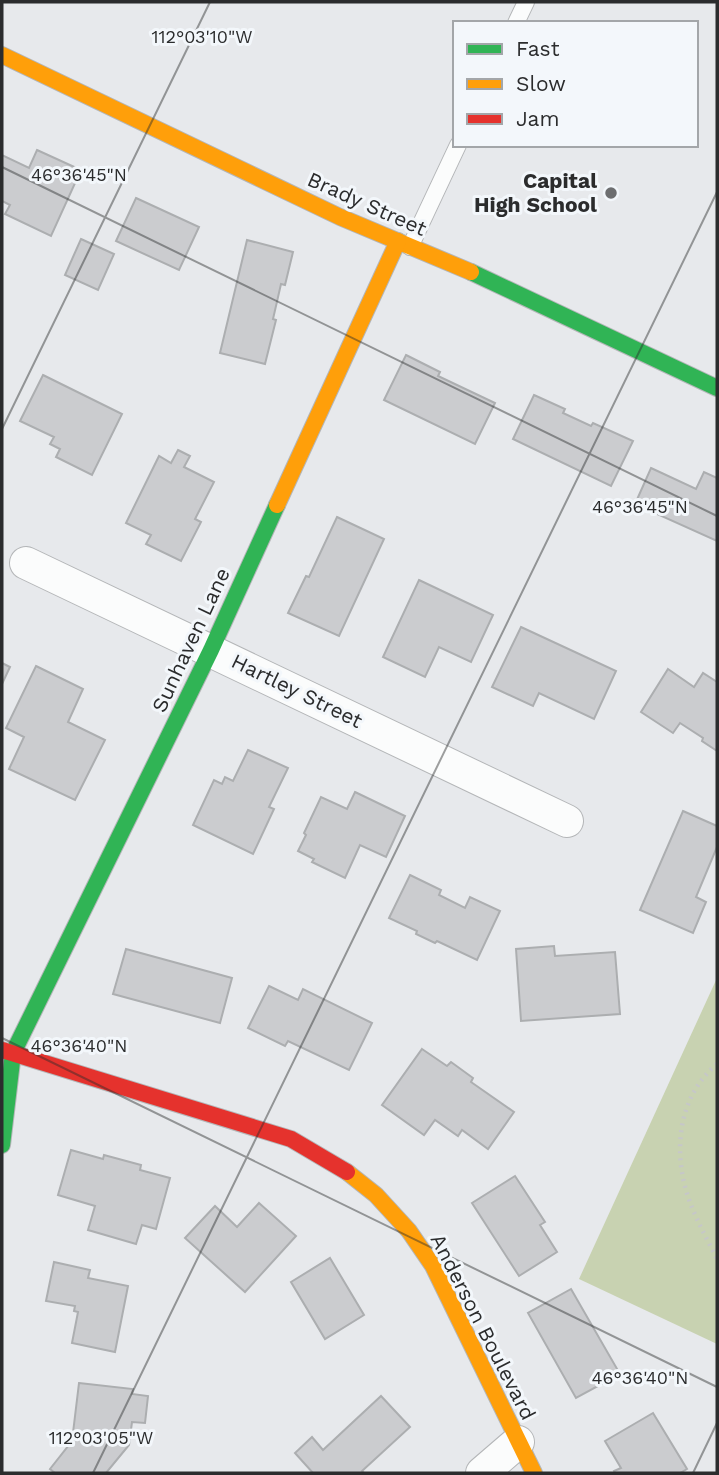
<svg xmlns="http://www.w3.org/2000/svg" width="719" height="1475" font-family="'Work Sans',sans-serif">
<rect width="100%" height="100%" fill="#e7e9ec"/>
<path fill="#c8d2b1" d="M717 978V1344L579 1279Z"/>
<g fill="#cbcccf" stroke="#acaeb0" stroke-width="2">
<path d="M37 150 81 170 51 236 5 214 10 205 2 201V155L29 168Z"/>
<path d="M136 198 199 227 179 270 116 241Z"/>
<path d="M81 239 114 254 98 290 65 275Z"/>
<path d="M247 240 293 252 285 285 281 284 273 319 276 320 265 364 220 353Z"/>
<path d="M406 355 440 372 438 376 495 403 475 444 384 400Z"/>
<path d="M43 375 122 414 92 475 56 457 60 449 50 444 54 437 20 421Z"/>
<path d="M534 395 565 409 563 413 591 426 593 423 633 441 611 486 513 439Z"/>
<path d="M178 450 190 456 184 467 214 482 195 519 201 522 181 561 146 544 151 535 126 523 159 456 171 463Z"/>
<path d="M651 468 696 489 704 472 717 478V541L635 504Z"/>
<path d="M337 517 384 539 339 636 288 613 306 576 309 577Z"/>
<path d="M419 580 493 615 471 662 439 647 425 677 383 657Z"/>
<path d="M521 627 616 671 594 719 539 693 533 706 492 687Z"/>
<path d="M2 663 10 667 2 684Z"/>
<path d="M36 666 83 689 68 722 105 740 75 800 9 769 24 737 6 728Z"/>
<path d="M668 669 694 687 703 673 717 682V751L702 741 703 738 680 723 673 733 641 712Z"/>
<path d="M248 750 288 768 269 807 274 809 253 854 193 825 214 780 222 784 225 777 233 781Z"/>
<path d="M355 792 405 816 386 857 360 845 345 878 312 862 314 859 298 851 306 835 304 833 321 797 347 809Z"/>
<path d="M683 811 717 826V847L696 897 706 902 693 933 640 910Z"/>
<path d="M410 875 441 890 439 895 465 908 470 897 500 911 477 960 437 941 435 943 416 934 417 931 389 918Z"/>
<path d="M554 946 555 956 615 952 620 1014 521 1021 516 949Z"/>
<path d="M126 949 232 978 220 1023 113 994Z"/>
<path d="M269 986 298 1000 303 989 372 1023 349 1070 288 1041 285 1046 248 1028Z"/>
<path d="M422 1049 447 1066 451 1062 473 1078 471 1082 514 1112 488 1149 462 1130 458 1136 435 1120 424 1135 382 1105Z"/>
<path d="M71 1150 103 1159 104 1155 141 1165 140 1170 170 1178 156 1229 142 1225 136 1244 88 1230 95 1206 58 1195Z"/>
<path d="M515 1176 545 1222 540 1225 557 1252 519 1276 472 1203Z"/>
<path d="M259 1203 296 1236 245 1292 185 1238 215 1206 237 1227Z"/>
<path d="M330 1258 364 1315 325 1339 291 1282Z"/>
<path d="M54 1262 90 1270 88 1278 128 1286 115 1352 72 1343 78 1312 74 1311 75 1306 46 1301Z"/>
<path d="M571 1289 620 1374 576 1398 528 1313Z"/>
<path d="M79 1383 133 1389 132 1394 148 1396 145 1423 132 1422 129 1445 106 1473H55L50 1469 72 1441Z"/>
<path d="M381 1396 410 1427 362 1471 364 1473H313L295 1453 312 1437 323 1450Z"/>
<path d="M653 1413 687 1469 680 1473H615L614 1471 621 1468 605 1441Z"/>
</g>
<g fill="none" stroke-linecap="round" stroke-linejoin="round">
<g stroke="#b4b6b8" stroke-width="18">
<g id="lane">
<path d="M516 23 526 2"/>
<path d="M410 247 458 145"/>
</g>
</g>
<g stroke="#b4b6b8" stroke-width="34">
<g id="street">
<path d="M26 563 567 821"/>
<path d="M482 1473 518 1442"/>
</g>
</g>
<g stroke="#b4b6b8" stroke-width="18">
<g id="fast">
<path d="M471 272 717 388"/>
<path d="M2 1145 13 1053 211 650 277 505"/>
</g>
</g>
<g stroke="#b4b6b8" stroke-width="18">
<g id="slow">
<path d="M2 55 340 217 471 272"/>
<path d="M277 505 398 241"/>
<path d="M347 1172 376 1195 409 1231 433 1266 534 1473"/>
</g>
</g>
<g stroke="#b4b6b8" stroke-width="18">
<path id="jam" d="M2 1050 291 1139 347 1172"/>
</g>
<path stroke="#c6c7c8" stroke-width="4.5" stroke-dasharray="2 5" stroke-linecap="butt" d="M717 1064C676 1098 672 1157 691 1205 698 1223 708 1241 717 1259"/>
<use href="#lane" stroke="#fbfcfc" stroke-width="16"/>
<use href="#street" stroke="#fbfcfc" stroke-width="32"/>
<use href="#fast" stroke="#30b455" stroke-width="16"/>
<use href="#slow" stroke="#ff9f0a" stroke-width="16"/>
<use href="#jam" stroke="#e5322d" stroke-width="16"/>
</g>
<path fill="none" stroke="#2b2c2d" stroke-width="2" stroke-opacity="0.45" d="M2 167 717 516M2 429 210 2M2 1038 717 1387M93 1473 717 192M693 1473 717 1423"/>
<circle fill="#6d6e70" stroke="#f3f7fb" stroke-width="2.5" cx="611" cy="193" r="7"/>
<g text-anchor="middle" stroke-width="6" stroke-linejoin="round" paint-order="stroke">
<g font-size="21" font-weight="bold" fill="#2b2c2d" stroke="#f3f7fb" text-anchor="end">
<text x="597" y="188">Capital<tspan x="597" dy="24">High School</tspan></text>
</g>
<g font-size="21" fill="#2b2c2d" stroke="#f3f7fb">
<text transform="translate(367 204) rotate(24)" y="7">Brady Street</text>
<text transform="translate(191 640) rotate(-65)" y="7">Sunhaven Lane</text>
<text transform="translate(297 691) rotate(26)" y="7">Hartley Street</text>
<text transform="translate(483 1327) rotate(63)" y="7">Anderson Boulevard</text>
</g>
</g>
<g font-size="18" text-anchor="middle" fill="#2b2c2d" stroke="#f3f7fb" stroke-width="6" stroke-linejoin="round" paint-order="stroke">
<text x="202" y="43">112°03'10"W</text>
<text x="79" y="181">46°36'45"N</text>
<text x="640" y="513">46°36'45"N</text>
<text x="79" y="1052">46°36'40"N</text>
<text x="640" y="1384">46°36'40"N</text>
<text x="101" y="1444">112°03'05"W</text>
</g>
<rect width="719" height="1475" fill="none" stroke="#2b2c2d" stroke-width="7"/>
<rect x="453" y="21" width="245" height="126" fill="#f3f7fb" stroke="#a3a6a9" stroke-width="2"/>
<rect x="467" y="44" width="35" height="10" fill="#30b455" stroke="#a3a6a9" stroke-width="2"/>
<text x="516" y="56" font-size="21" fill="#2b2c2d">Fast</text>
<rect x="467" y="79" width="35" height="10" fill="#ff9f0a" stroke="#a3a6a9" stroke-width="2"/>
<text x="516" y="91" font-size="21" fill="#2b2c2d">Slow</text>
<rect x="467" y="114" width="35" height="10" fill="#e5322d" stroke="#a3a6a9" stroke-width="2"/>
<text x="516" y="126" font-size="21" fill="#2b2c2d">Jam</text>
</svg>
